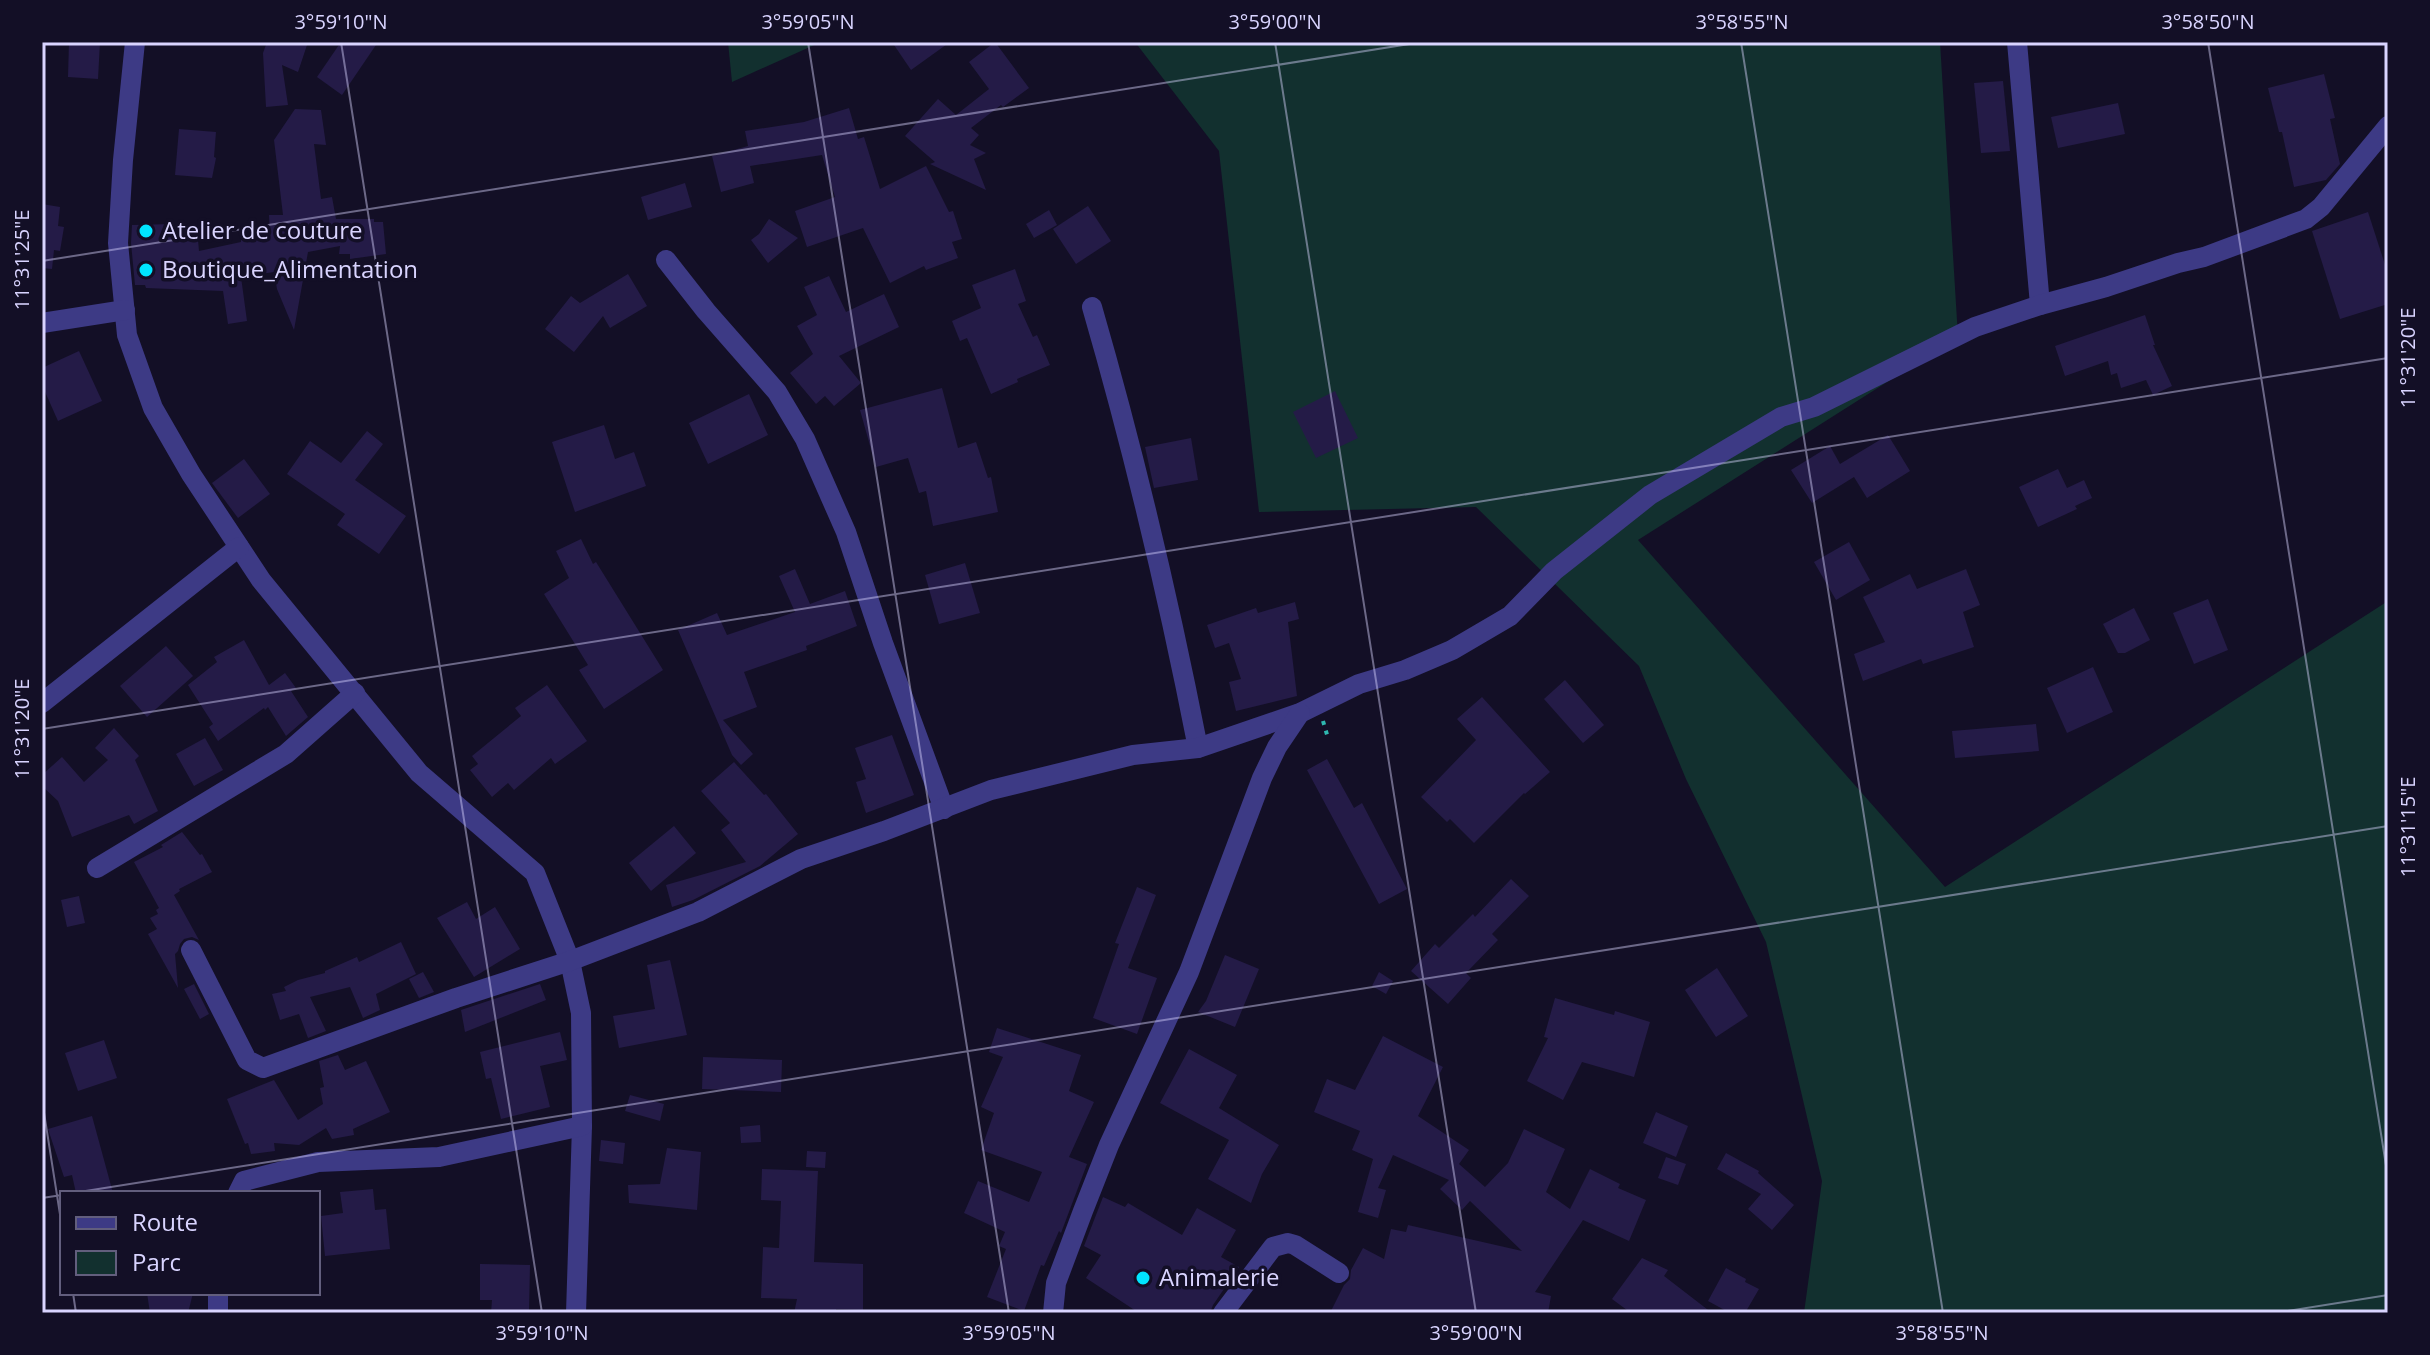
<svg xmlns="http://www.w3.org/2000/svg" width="2430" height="1355" font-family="'Open Sans',sans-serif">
<rect width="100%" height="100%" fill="#130f26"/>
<g fill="#12302f">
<path d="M728 42H821L732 82Z"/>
<path d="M1135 42H1940L1958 337 1638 540 1945 887 2388 601V1313H1804L1822 1181 1766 942 1686 779 1639 666 1476 507 1259 512 1219 151Z"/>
</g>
<g fill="#241b47">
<path d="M69 42H100L98 79 68 77Z"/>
<path d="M267 42H308L298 72 282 65 288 105 266 107 263 53Z"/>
<path d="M341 42H378L342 95 317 77Z"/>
<path d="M892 42H950L911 70Z"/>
<path d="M995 42 1029 88 1003 107 1001 105 971 128 979 135 970 145 986 153 974 159 986 190 930 164 935 162 905 136 938 99 956 115 989 89 969 62Z"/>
<path d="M2324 74 2335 118 2330 119 2340 164 2326 180 2294 187 2282 132H2279L2268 88Z"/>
<path d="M2003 81 2010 151 1981 153 1974 83Z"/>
<path d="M2118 103 2125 134 2058 148 2051 117Z"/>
<path d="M849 108 858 139 864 137 880 189 926 166 949 212 953 211 962 239 952 242 958 258 926 270 924 266 890 283 863 228 807 247 795 211 835 197 822 155 750 166 754 183 721 192 712 156 748 146 745 131 804 122Z"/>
<path d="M295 109 321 110 326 145 314 144 321 199 332 197 336 219H374V222H383L386 254 350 259V254H339L340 246 308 252 294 330 277 289 274 272 241 277 247 321 228 324 223 291 146 288 145 285H135L131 243 132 225 174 224 167 233 197 229 199 251 241 242V240L270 237 269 215H283L274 140Z"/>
<path d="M179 129 216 132 214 157 216 158 212 178 175 175Z"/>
<path d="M685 183 692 207 648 220 641 197Z"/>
<path d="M42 204 60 207 58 226 64 227 60 251 54 250 52 269 42 268Z"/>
<path d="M1088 206 1111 241 1076 264 1053 229Z"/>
<path d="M1049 210 1057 225 1034 238 1026 224Z"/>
<path d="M2368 212 2388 274V304L2340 319 2312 231Z"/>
<path d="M769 219 798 238 768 263 751 240 759 234Z"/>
<path d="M1015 269 1026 301 1018 304 1033 337 1037 335 1050 365 1017 379 1018 382 991 394 967 338 960 341 952 321 981 308 972 285Z"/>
<path d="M628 274 647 306 610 328 603 316 574 352 545 329 571 296 580 303Z"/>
<path d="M829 276 846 312 884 294 899 327 839 356 861 383 834 406 825 396 816 404 790 373 813 354 797 326 817 315 804 287Z"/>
<path d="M2145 315 2155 345H2153L2172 386 2153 395 2146 380 2121 388 2117 373 2111 375 2108 361 2065 376 2055 346Z"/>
<path d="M79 351 102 401 58 421 42 385V368Z"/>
<path d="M942 388 958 448 976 442 988 478 991 477 998 512 933 526 926 491 919 493 908 458 876 467 860 410Z"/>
<path d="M1335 391 1358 438 1316 458 1293 412Z"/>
<path d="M749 394 768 435 708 464 689 423Z"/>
<path d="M604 425 615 459 634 452 646 486 575 512 552 442Z"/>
<path d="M367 431 383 444 355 480 406 516 379 554 337 525 345 514 287 474 310 441 341 463Z"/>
<path d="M1888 435 1910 471 1867 498 1854 477 1812 503 1791 470 1830 446 1840 464Z"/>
<path d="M1191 438 1198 480 1154 488 1145 447Z"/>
<path d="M244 459 270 494 238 518 212 483Z"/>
<path d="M2058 469 2067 488 2084 480 2092 498 2075 506 2077 509 2038 527 2019 487Z"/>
<path d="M581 539 593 564 596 562 663 670 604 709 579 670 588 665 544 594 569 578 556 551Z"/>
<path d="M1849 542 1870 580 1836 600 1814 562Z"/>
<path d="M965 563 980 613 939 624 925 575Z"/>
<path d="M795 569 810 604 845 591 857 626 806 646 807 650 744 672 757 707 723 720 753 754 741 765 732 755 678 630 717 613 727 635 795 612 779 576Z"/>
<path d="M1966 569 1980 605 1963 612 1974 647 1923 664 1921 659 1863 681 1854 654 1885 642 1863 597 1910 574 1917 589Z"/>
<path d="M2208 599 2228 650 2194 664 2173 613Z"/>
<path d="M1295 602 1299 619 1288 622 1297 696 1236 711 1229 682 1241 679 1229 643 1215 648 1207 625 1256 608 1258 613Z"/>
<path d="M2134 608 2150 640 2125 653H2118L2103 624Z"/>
<path d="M244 640 269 685 285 673 296 688 291 691 308 717 286 736 268 707 265 710 264 708 218 741 209 727 213 724 188 685 217 662 214 657Z"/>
<path d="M166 646 193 676 147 717 120 686Z"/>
<path d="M2093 667 2113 712 2067 733 2047 688Z"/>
<path d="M1565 680 1604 725 1583 743 1544 699Z"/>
<path d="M547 685 587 741 555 764 551 758 514 790 508 783 492 797 470 770 478 764 472 756 521 716 515 708Z"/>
<path d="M1482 697 1550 772 1525 794 1524 793 1474 843 1450 819 1447 822 1421 797 1476 740 1457 719Z"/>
<path d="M2036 724 2039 751 1955 758 1952 731Z"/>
<path d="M114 728 139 756 135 760 158 811 134 824 129 815 72 837 58 801 42 786V775L62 757 84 782 108 760 95 748Z"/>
<path d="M892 735 914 795 866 813 856 782 866 779 855 748Z"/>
<path d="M205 738 223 770 194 786 176 754Z"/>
<path d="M1327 759 1354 808 1362 803 1407 889 1379 904 1307 770Z"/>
<path d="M734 762 764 795 766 794 798 834 760 866 693 900 672 907 666 885 746 862 721 830 730 823 701 791Z"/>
<path d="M674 826 696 853 651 891 629 863Z"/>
<path d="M182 832 200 855 202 854 212 872 179 889 180 891 174 895 199 940 192 937 184 939 180 944 178 951 175 954 178 988 148 934 157 929 150 918 158 914 156 910 159 908 134 862 163 847 161 845Z"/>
<path d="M1511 879 1529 896 1492 934 1498 940 1466 973 1471 978 1448 1004 1411 971 1435 944 1439 948 1473 914 1475 917Z"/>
<path d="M1137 887 1156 895 1128 968 1157 978 1137 1034 1093 1018 1119 944 1115 943Z"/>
<path d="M79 896 85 923 67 927 61 900Z"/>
<path d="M467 902 476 919 495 907 520 949 474 977 437 918Z"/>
<path d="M401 942 416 974 376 994 380 1010 363 1018 350 987 310 997 326 1031 308 1038 299 1014 280 1020 272 994 286 991 284 987 298 980 325 973V971L357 957 359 962Z"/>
<path d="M1225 955 1259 969 1235 1027 1198 1012 1206 1001Z"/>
<path d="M670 960 687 1035 619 1048 613 1016 655 1009 647 965Z"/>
<path d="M1717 968 1748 1016 1716 1037 1685 990Z"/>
<path d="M423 972 434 992 419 998 409 979Z"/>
<path d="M1379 972 1393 981 1386 994 1372 986Z"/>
<path d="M194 984 209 1014 200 1019 184 989Z"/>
<path d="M540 984 546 1000 465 1032 461 1010Z"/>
<path d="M1555 998 1614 1015 1615 1011 1650 1022 1634 1077 1582 1062 1563 1100 1527 1081 1548 1038 1544 1037Z"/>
<path d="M997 1028 1081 1055 1069 1091 1094 1102 1069 1157 1087 1164 1061 1233 1059 1231 1044 1266 1041 1265 1024 1311 987 1297 1006 1249 999 1246 1005 1232 964 1213 978 1181 1029 1202 1042 1172 981 1150 994 1113 981 1107 1003 1057 989 1052Z"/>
<path d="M560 1032 567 1060 540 1066 550 1107 501 1119 491 1078 486 1079 480 1052Z"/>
<path d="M1383 1036 1443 1067 1418 1116 1469 1150 1459 1164 1485 1187 1508 1163 1524 1129 1565 1149 1546 1192 1570 1209 1590 1169 1620 1184 1618 1188 1646 1200 1629 1241 1583 1220 1535 1292 1551 1296 1548 1313H1330L1344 1285 1350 1279 1351 1270 1363 1248 1384 1259 1391 1229 1406 1232 1408 1225 1522 1251 1470 1201 1462 1210 1440 1189 1449 1180 1393 1155 1378 1188 1386 1190 1378 1218 1358 1212 1373 1159 1352 1150 1360 1131 1314 1112 1327 1079 1355 1090Z"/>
<path d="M104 1040 117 1078 78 1091 65 1053Z"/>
<path d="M1189 1049 1237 1075 1219 1108 1279 1145 1262 1174 1251 1203 1208 1179 1229 1140 1160 1103Z"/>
<path d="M338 1055 345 1070 366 1061 390 1112 353 1129 354 1135 332 1139 326 1128 299 1145 274 1143 275 1151 251 1154 248 1143 245 1144 227 1099 274 1080 298 1120 323 1104 320 1088 324 1087 319 1061Z"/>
<path d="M703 1057 782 1060 781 1092 702 1089Z"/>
<path d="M630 1095 664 1104 660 1121 625 1111Z"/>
<path d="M1656 1112 1688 1126 1676 1157 1643 1143Z"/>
<path d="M92 1116 113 1193H76L72 1175 64 1177 48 1129Z"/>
<path d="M760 1125 761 1142 741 1143 740 1127Z"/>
<path d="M601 1140 625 1143 623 1164 599 1161Z"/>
<path d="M667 1148 701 1152 697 1210 629 1203 628 1185 660 1184Z"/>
<path d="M807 1151 826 1152 825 1168 806 1167Z"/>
<path d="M1726 1153 1759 1171 1758 1173 1794 1205 1772 1230 1748 1209 1761 1194 1717 1169Z"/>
<path d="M1666 1157 1686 1164 1678 1185 1658 1178Z"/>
<path d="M762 1169 818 1171 814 1262 863 1264V1310L836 1309V1313H794L797 1299 761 1298 763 1247 779 1248 781 1201 761 1200Z"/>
<path d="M373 1189 375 1210 386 1209 390 1249 325 1256 321 1216 343 1213 340 1192Z"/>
<path d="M1103 1197 1125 1207 1128 1203 1182 1235 1197 1208 1236 1230 1221 1257 1239 1267 1213 1305 1210 1313H1139L1086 1278 1101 1255 1084 1246Z"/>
<path d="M1642 1258 1668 1270 1664 1276 1712 1313H1631L1612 1299Z"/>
<path d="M480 1264 530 1265 529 1313H491L492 1300H480Z"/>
<path d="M1726 1268 1746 1279 1745 1282 1759 1289 1745 1313H1730L1708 1301Z"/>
<path d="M147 1293H193L188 1313H150Z"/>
</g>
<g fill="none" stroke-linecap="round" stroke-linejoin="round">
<path stroke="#2fb8b0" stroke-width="4" stroke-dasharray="4 6" stroke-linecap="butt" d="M1323 721 1328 738"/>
<g stroke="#3d3a85" stroke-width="20">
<path d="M135 42 123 160 118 243 127 335 153 408 191 474 261 580 419 773 535 873 570 961 581 1013 582 1126 576 1313"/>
<path d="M2017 42 2040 305"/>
<path d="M666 260 706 311 777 392 805 439 846 532 883 643 944 809"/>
<path d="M1092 307C1134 452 1169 600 1198 748"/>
<path d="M42 323 125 310"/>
<path d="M42 703 239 547"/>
<path d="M97 868 286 754 355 693"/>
<path d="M191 950 247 1060 263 1068 456 998 570 961 698 912 801 859 884 831 991 790 1133 755 1198 748 1300 713 1359 684 1405 670 1452 650 1510 616 1554 571 1650 495 1781 417 1814 407 1975 327 2040 305 2106 287 2178 263 2204 257 2306 219 2321 207 2388 126"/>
<path d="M238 1193 244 1181 318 1162 439 1157 582 1126"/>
<path d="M218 1293V1313"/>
<path d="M1053 1313 1056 1283 1083 1211 1109 1145 1189 972 1262 778 1277 747 1300 713"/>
<path d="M1223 1313 1273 1247 1288 1243 1295 1245 1339 1273"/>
</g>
</g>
<path fill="none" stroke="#d9d4ff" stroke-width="2" stroke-opacity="0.45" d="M341 42 542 1313M808 42 1009 1313M1275 42 1476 1313M1741 42 1943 1313M2208 42 2388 1178M42 261 1422 42M42 729 2388 358M42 1100 62 1227M73 1193 2388 826M42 1198 62 1195M73 1293 76 1313M2275 1313 2388 1295"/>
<g fill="#00e5ff" stroke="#130f26" stroke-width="3">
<circle cx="146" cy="231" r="8"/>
<circle cx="146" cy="270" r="8"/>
<circle cx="1143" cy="1278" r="8"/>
</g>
<g text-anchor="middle" stroke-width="7" stroke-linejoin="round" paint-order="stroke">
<g font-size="24" fill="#d9d4ff" stroke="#130f26" text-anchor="start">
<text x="162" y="239">Atelier de couture</text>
<text x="162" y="278">Boutique_Alimentation</text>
<text x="1159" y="1286">Animalerie</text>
</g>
</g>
<rect width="2430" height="1355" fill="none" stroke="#130f26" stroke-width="88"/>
<rect x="60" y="1191" width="260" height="104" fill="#130f26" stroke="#625e7d" stroke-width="2"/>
<rect x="76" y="1217" width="40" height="12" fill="#3d3a85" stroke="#625e7d" stroke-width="2"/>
<text x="132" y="1231" font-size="24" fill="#d9d4ff">Route</text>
<rect x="76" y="1251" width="40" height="24" fill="#12302f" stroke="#625e7d" stroke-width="2"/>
<text x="132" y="1271" font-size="24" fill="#d9d4ff">Parc</text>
<rect x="44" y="44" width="2342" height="1267" fill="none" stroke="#d9d4ff" stroke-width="3"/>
<g font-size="20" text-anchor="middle" fill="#d9d4ff">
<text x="341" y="29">3°59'10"N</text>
<text x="808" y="29">3°59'05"N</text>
<text x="1275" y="29">3°59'00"N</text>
<text x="1742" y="29">3°58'55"N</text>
<text x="2208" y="29">3°58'50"N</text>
<text transform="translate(22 260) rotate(-90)" y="7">11°31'25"E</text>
<text transform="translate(2408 358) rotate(-90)" y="7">11°31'20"E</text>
<text transform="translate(22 729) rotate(-90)" y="7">11°31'20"E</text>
<text transform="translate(2408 827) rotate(-90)" y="7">11°31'15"E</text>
<text x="542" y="1340">3°59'10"N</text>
<text x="1009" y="1340">3°59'05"N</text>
<text x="1476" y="1340">3°59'00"N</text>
<text x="1942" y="1340">3°58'55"N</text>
</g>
</svg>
